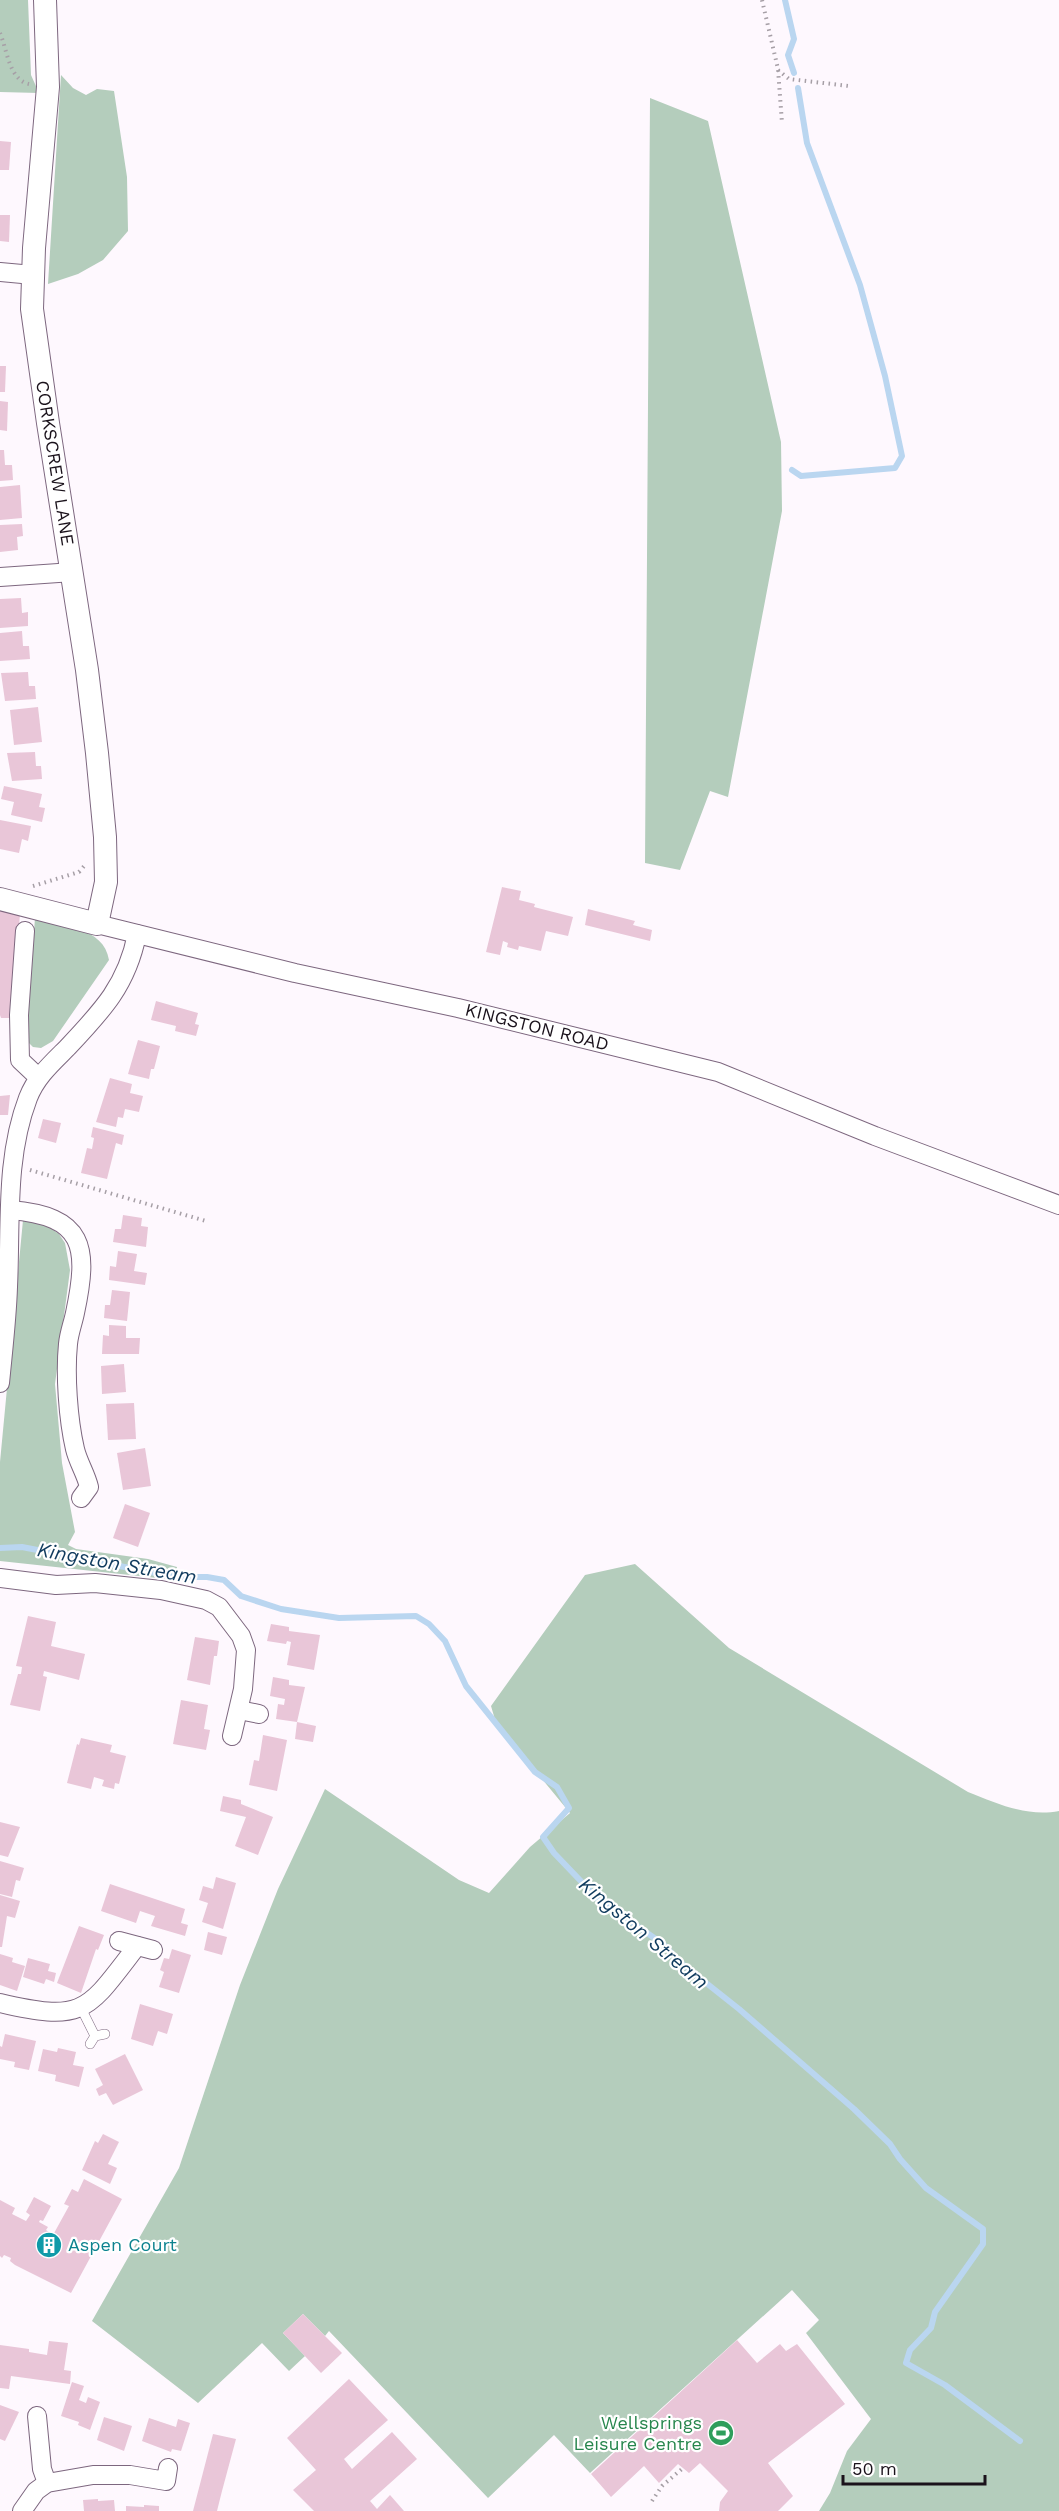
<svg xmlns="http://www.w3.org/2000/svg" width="1059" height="2511" font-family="'Work Sans',sans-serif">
<rect width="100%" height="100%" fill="#fef8fe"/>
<g fill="#b4cdbc">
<path d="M0 0H28L31 75 39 93 0 92Z"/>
<path d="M61 75 73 88 86 95 97 89 114 91 127 177 128 231 103 260 78 274 48 284Z"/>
<path d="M650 98 708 121 781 442 782 511 728 797 710 791 680 870 645 863Z"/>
<path d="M35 918C62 926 104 927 109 960L53 1041 41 1048 33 1047 26 1040Z"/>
<path d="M23 1220 45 1224 59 1234 65 1243 70 1270 55 1384 62 1463 75 1532 68 1545 76 1549 148 1559 177 1567 176 1580 0 1561V1462Z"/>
<path d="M635 1564 729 1648 968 1792C998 1804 1027 1817 1059 1811V2511H819L830 2493 847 2451 871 2419 806 2333 819 2320 792 2290 590 2473 554 2435 488 2498 329 2331 325 2336 303 2314 283 2333 305 2356 289 2371 262 2343 198 2403 92 2321 179 2168 240 1985 278 1889 325 1789 459 1880 489 1893 530 1847 570 1813 496 1723 491 1706 585 1575Z"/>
</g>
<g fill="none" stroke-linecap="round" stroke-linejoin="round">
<g stroke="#bad6f0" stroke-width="6">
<path d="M785 0 794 39 788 55 794 73"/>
<path d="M792 470 801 476 895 468 902 456 885 376 860 285 807 143 798 88"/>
<path d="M0 1548 22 1547 176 1577H207L224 1580 241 1596 281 1609 339 1618 416 1616 429 1624 445 1641 466 1686 535 1772 557 1787 569 1808 543 1837 554 1853 598 1899 663 1944 681 1963 739 2009 854 2109 890 2144 900 2159 926 2188 983 2229V2244L935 2312 931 2328 910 2350 906 2363 945 2385 1020 2441"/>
</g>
</g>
<g fill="#e9c6d8">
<path d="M0 141 11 142 9 170H0Z"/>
<path d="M0 215H10L9 242 0 241Z"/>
<path d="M0 366H6L5 392H0Z"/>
<path d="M0 401 8 402 7 431 0 430Z"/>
<path d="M0 450H4L5 465H12L13 480 0 481Z"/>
<path d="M20 485 22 518 0 520V487Z"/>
<path d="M22 524 23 536 17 537 18 550 0 552V525Z"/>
<path d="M21 598 22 613 28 612V626L0 628V599Z"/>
<path d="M22 631 23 646H29L30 659 0 661V633Z"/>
<path d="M28 672 29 686H35L36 699 5 701 1 673Z"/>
<path d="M38 707 42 742 14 745 10 710Z"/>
<path d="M35 752 36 766H41L42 779 12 781 7 753Z"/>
<path d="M4 786 42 794 39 807 45 808 42 822 11 815 14 802 1 799Z"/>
<path d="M0 820 31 826 28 841 22 839 19 853 0 849Z"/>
<path d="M502 887 521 891 519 900 535 904 534 907 573 917 568 936 546 931 541 951 519 946 518 950 507 947 508 943 503 941 500 955 486 952Z"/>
<path d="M588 909 635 921 633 925 652 930 650 941 585 925Z"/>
<path d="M0 910 20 914 11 1018H1L0 1015Z"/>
<path d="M156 1001 198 1013 195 1024 199 1025 196 1036 175 1031 176 1026 151 1020Z"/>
<path d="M138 1040 160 1046 154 1069H151L149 1079 128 1074Z"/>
<path d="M110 1078 132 1084 130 1093 143 1096 139 1112 125 1109 123 1118 118 1117 116 1127 96 1122Z"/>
<path d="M10 1095 8 1115H0V1096Z"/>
<path d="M43 1119 61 1123 56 1143 38 1138Z"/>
<path d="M93 1127 124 1135 122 1145 116 1143 107 1179 81 1173 87 1148 92 1149 94 1138 91 1137Z"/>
<path d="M123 1215 142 1218 141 1226 148 1227 146 1247 113 1242 115 1229H121Z"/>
<path d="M118 1251 137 1254 134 1271 147 1273 145 1285 109 1280 110 1266 116 1267Z"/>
<path d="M112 1290 130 1292 127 1321 104 1318 105 1305H110Z"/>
<path d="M109 1325 126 1326V1338H140L139 1354H102L103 1335 109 1336Z"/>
<path d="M124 1364 126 1392 102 1394 101 1366Z"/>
<path d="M134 1403 136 1439 108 1440 106 1404Z"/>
<path d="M145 1448 151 1486 123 1490 117 1453Z"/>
<path d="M125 1504 150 1513 138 1547 113 1538Z"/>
<path d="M28 1616 56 1622 51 1646 85 1654 79 1680 44 1671 43 1676 47 1677 40 1711 10 1705 18 1674H21L22 1667 16 1666Z"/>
<path d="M271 1624 289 1627V1631L320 1635 314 1670 287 1665 291 1642 287 1641 286 1644 267 1641Z"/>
<path d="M195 1637 219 1641 217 1656H214L210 1685 187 1680Z"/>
<path d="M273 1677 289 1680V1685L305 1687 297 1722 316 1726 313 1742 295 1739 297 1722 276 1719 278 1704 284 1705 285 1699 270 1696Z"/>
<path d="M181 1700 208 1705 204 1729 210 1730 206 1750 173 1744Z"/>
<path d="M263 1735 287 1740 277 1791 249 1785 254 1760 259 1761Z"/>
<path d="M81 1738 112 1745 110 1752 126 1756 119 1784 115 1783 114 1789 102 1786 104 1780 94 1777 91 1789 67 1783 77 1744 79 1745Z"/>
<path d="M223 1796 241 1800V1804L273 1817 258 1855 235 1846 246 1817 220 1811Z"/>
<path d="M0 1822 20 1827 8 1857 0 1855Z"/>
<path d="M0 1861 24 1868 20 1881 16 1880 12 1897 0 1894Z"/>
<path d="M216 1877 236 1883 223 1929 202 1922 208 1903 199 1900 203 1886 213 1889Z"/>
<path d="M110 1884 185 1909 181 1923 188 1925 185 1936 151 1926 155 1916 140 1911 136 1923 101 1911Z"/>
<path d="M0 1895 20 1901 15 1918 7 1916 2 1947H0Z"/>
<path d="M79 1926 104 1935 98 1950 96 1949 81 1993 57 1983Z"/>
<path d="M208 1932 227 1937 222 1955 204 1950Z"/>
<path d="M172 1949 191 1955 179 1993 159 1987 164 1972 160 1970 164 1958 169 1959Z"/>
<path d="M0 1954 13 1958 12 1962 25 1966 17 1991 0 1985Z"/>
<path d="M28 1958 50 1964 48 1971 56 1973 54 1982 46 1979 44 1984 23 1977Z"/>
<path d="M140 2004 173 2014 167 2034 158 2031 153 2046 131 2039Z"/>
<path d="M5 2034 36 2041 29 2070 14 2067 15 2062 0 2059V2046L2 2047Z"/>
<path d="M58 2048 76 2052 73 2065 84 2067 79 2087 55 2081 56 2075 38 2071 43 2049 57 2052Z"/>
<path d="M125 2054 143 2090 113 2105 106 2093 99 2096 96 2089 103 2085 95 2069Z"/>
<path d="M103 2134 119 2142 108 2164 117 2168 110 2184 82 2170 95 2141 98 2143Z"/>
<path d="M84 2179 122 2199 71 2293 15 2265 10 2261 11 2258 4 2255 2 2258 0 2256V2200L15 2208 12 2214 26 2221 30 2215 26 2212 34 2197 51 2206 43 2221 40 2220 39 2222 48 2227 46 2230 53 2235 69 2206 64 2204 72 2189 78 2192Z"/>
<path d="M303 2314 342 2353 321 2373 283 2333Z"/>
<path d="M737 2340 757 2363 780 2344 786 2351 797 2344 845 2404 768 2463 793 2496 778 2511H719L720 2502 728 2491 700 2463 689 2473 678 2464 659 2483 644 2466 611 2497 591 2474Z"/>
<path d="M49 2341 68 2343 64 2370 71 2371 70 2384 11 2376 9 2389 0 2388V2345L29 2349V2352L47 2355Z"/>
<path d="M349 2379 388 2420 344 2459 352 2469 392 2432 417 2459 370 2501 377 2509 390 2495 404 2511H314L293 2490 316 2470 287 2438Z"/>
<path d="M72 2382 84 2386 79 2400 86 2403 88 2397 100 2402 90 2430 78 2425 79 2422 61 2416Z"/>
<path d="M0 2405 19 2412 5 2441 0 2439Z"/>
<path d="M104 2417 132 2426 124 2451 97 2440Z"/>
<path d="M149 2418 176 2427 178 2419 190 2423 181 2451 172 2449 171 2452 142 2441Z"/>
<path d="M213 2434 236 2439 222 2491 217 2511H193Z"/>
<path d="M98 2499V2501L114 2500 115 2511H84L83 2500Z"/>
<path d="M144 2505 159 2506V2511H126V2506L144 2507Z"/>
</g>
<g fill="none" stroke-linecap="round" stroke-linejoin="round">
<g stroke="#7d677f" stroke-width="10">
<g id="service">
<path d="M81 2008 95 2036"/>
<path d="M90 2044 95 2036 105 2034"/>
</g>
</g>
<g stroke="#7d677f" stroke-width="20">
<g id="minor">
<path d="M0 272 33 275"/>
<path d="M0 577 73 572"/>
<path d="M97 924 295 973 458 1008 718 1072 875 1136 1059 1205"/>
<path d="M25 931 19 1015 20 1060 38 1077"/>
<path d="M10 1210C85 1216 89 1247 75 1313 73 1323 69 1333 68 1344 65 1374 68 1419 75 1449 78 1462 86 1474 89 1487L81 1498"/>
<path d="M0 1383C3 1351 7 1319 8 1287 11 1224 5 1158 28 1098 36 1077 52 1063 67 1048 102 1011 127 985 137 934"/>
<path d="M0 1578 56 1585 95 1583 161 1590 206 1600 219 1607 241 1636 246 1650 243 1689 232 1736"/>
<path d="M239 1710 259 1714"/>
<path d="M119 1941 153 1950"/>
<path d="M0 2003C85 2023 87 2011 137 1946"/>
<path d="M37 2416 42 2469 47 2483"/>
<path d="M22 2511 36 2491 47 2483 93 2475H130L166 2481 168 2468"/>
</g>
</g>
<g stroke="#7d677f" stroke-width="24">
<path id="tertiary" d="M0 899 97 924 106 882 105 837 97 753 87 670 48 423 32 309 34 248 48 87 45 0"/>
</g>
<g stroke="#a69fa6" stroke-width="4" stroke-dasharray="1.5 4.5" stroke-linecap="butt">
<path d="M762 0 778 69 782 123"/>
<path d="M0 33C7 49 9 80 29 84"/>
<path d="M778 70 789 79 849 86"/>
<path d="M33 886 79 872 85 865"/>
<path d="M30 1170 206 1221"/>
<path d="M652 2501 662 2486 683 2468"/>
</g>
<use href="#service" stroke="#fff" stroke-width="9"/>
<use href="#minor" stroke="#fff" stroke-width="18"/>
<use href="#tertiary" stroke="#fff" stroke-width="22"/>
</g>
<defs>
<g id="building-disc" transform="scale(1.35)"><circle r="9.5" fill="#0f9aa8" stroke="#fff"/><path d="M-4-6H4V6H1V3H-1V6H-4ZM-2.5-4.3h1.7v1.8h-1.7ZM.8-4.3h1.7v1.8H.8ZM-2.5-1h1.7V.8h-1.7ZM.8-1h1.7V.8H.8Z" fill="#fff"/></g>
<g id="stadium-disc" transform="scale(1.35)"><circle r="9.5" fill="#2e9e5b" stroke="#fff"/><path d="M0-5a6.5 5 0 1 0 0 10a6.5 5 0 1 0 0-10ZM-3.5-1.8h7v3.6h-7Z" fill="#fff"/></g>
</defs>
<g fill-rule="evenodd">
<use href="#building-disc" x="49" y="2245"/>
<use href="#stadium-disc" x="721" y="2433"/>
</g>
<g text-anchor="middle" stroke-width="4.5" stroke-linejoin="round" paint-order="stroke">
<g font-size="18" fill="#1a121b" stroke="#fff">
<text transform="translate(55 463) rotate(81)" y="6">CORKSCREW LANE</text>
<text transform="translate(537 1027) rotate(14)" y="6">KINGSTON ROAD</text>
</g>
<g font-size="18" fill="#0d838f" stroke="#fff" text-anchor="start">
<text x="68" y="2251">Aspen Court</text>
</g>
<g font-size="18" fill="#27864d" stroke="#fff" text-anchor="end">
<text x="702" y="2429">Wellsprings<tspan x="702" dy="21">Leisure Centre</tspan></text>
</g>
<g font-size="20" font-style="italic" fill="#103b5e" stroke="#fff">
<text transform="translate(117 1563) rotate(10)" y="7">Kingston Stream</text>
<text transform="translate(644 1933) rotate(40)" y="7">Kingston Stream</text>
</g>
</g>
<path d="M843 2475v9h142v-9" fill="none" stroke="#1a121b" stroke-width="3"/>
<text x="852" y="2475" font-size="18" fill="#1a121b" stroke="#ffffff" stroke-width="4.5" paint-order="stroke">50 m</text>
</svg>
